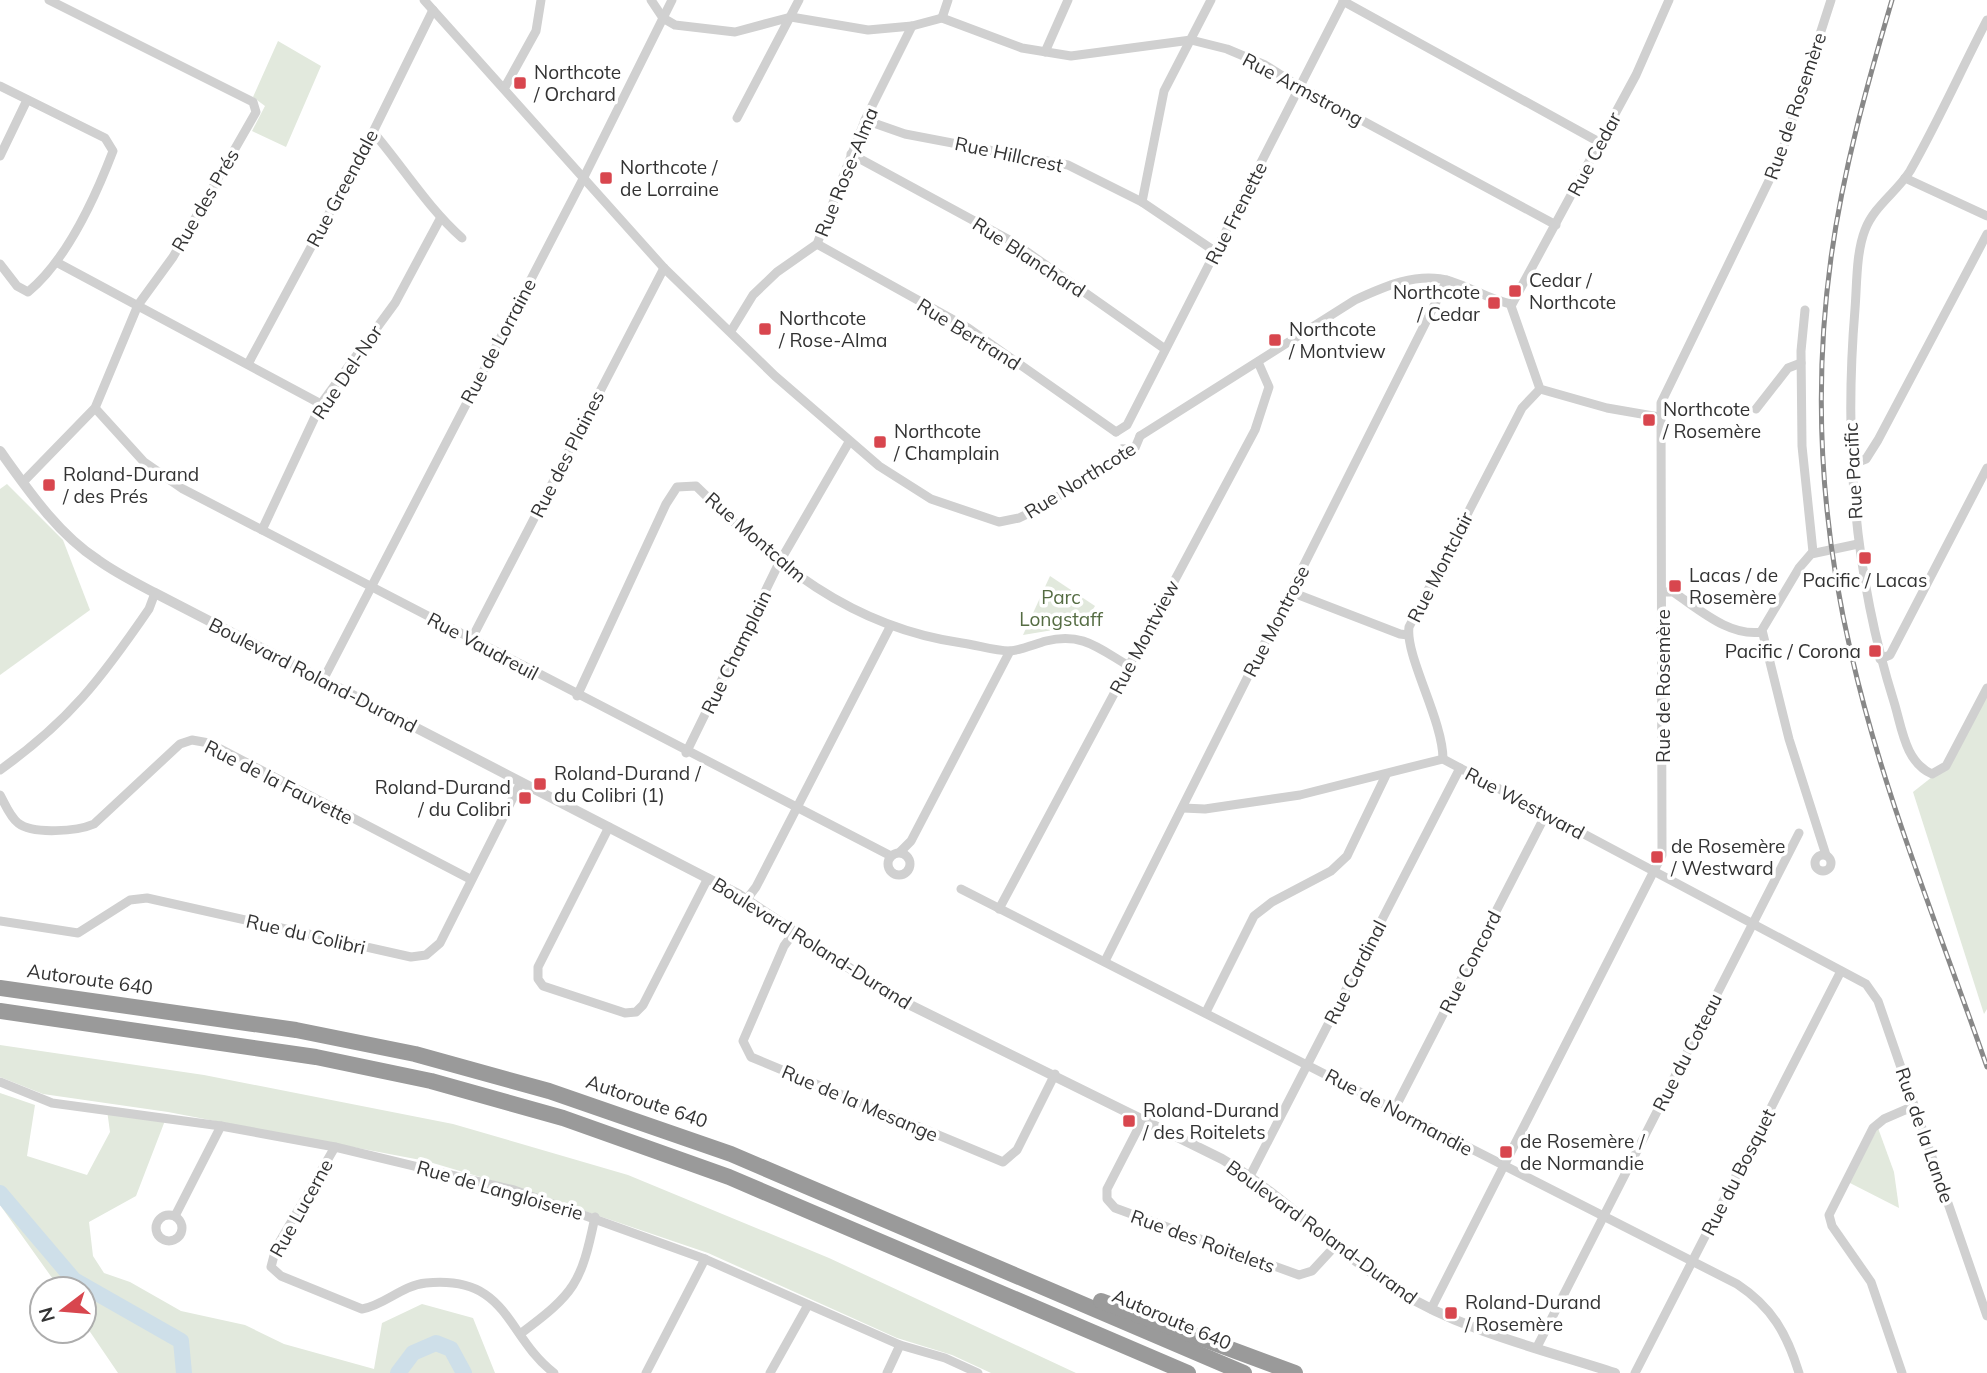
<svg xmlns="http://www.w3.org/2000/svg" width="1987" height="1373" font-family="Mulish,sans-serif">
<rect width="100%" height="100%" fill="#fff"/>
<g fill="#e2e9dd">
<path d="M278 41 321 66 286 147 252 131 265 106 253 97Z"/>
<path d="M7 484 63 540 90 610 0 675V489Z"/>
<path d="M1050 576 1095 606 1083 625 1023 635Z"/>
<path d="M1987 687V1009L1984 1014 1913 792 1946 766Z"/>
<path d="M0 1045 204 1075 453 1124 628 1175 829 1258 1076 1373H991L952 1355 897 1338 708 1253 511 1186 426 1161 168 1112 43 1094 0 1077Z"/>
<path d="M0 1093 35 1105 27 1156 87 1175 110 1132 107 1110 166 1118 136 1196 89 1222 93 1256 104 1273 130 1282 181 1311 245 1325 284 1344 374 1369 382 1323 422 1304 473 1318 495 1373H118L84 1323V1289H60L0 1205Z"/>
<path d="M1878 1128 1894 1172 1899 1208 1848 1182Z"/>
</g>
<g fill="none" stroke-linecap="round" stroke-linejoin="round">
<g stroke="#cedfe9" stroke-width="16">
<path d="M0 1193 74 1280 181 1341 184 1373"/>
<path d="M398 1373 413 1353 436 1343 451 1349 464 1373"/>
</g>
<g stroke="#d0d0d0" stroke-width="9">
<path d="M424 0 664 268 775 376 879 466 931 499 999 522 1019 518 1044 506 1117 457 1122 449"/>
<path d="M651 0 663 18 675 25 735 32 791 17 868 30 912 26 942 18 1022 48 1071 56 1191 40 1227 49 1265 65 1300 87 1556 225"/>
<path d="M1343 1 1599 142"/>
<path d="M942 18 948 0"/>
<path d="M1987 20C1961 70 1938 122 1910 171 1897 192 1874 206 1865 230 1856 253 1857 284 1855 309 1844 441 1854 575 1894 702 1902 728 1905 762 1932 774L1946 766 1987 688"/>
<path d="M1045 52 1068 0"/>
<path d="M0 86 105 138 113 151C95 198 67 260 28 292L17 286 0 264"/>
<path d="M505 87 536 31 541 0"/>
<path d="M737 118 799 0"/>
<path d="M865 120 905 134 1068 165 1142 202 1216 252"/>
<path d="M373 132C403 167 428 208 462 238"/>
<path d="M851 154 1013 242 1165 349"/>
<path d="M0 156 27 100"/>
<path d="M1905 178 1987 216"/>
<path d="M1142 202 1164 91 1211 0"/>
<path d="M817 244 968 328 1116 432"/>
<path d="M58 263 321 404"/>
<path d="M1805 310 1801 351 1802 446 1813 552"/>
<path d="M731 331 753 295 777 272 817 244 865 120 912 26"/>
<path d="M248 364 373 132 433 10"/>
<path d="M95 408 144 462 183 489 891 856"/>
<path d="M1756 409 1788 368 1801 363"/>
<path d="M1659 417 1607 408 1540 389 1511 306 1636 75 1669 0"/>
<path d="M1116 432 1127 425 1344 0"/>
<path d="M1140 436 1355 300C1383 287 1418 271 1450 281 1470 287 1490 300 1511 304"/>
<path d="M1122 449 1135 448 1140 436"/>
<path d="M1853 464 1866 459 1878 440 1987 234"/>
<path d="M23 482 95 408 138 305 173 257 256 112 253 102 49 0"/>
<path d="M262 530 321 404 395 303 440 219"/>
<path d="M1291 592 1400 634 1408 635"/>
<path d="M1662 592H1673C1699 609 1729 637 1762 632"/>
<path d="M471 640 664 268"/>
<path d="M1880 659 1890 655 1987 468"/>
<path d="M323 680 584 177 672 0"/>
<path d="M577 696 666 504 677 487 696 486C775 563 849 627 962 643 977 645 994 651 1010 651 1021 650 1035 644 1046 641 1082 632 1098 648 1129 666"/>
<path d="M686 753 779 563 849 442"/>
<path d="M1443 759C1443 720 1405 656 1409 627L1522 408 1540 389"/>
<path d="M0 770C69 721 101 679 149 609L155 593"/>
<path d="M0 795C5 804 10 817 18 823 33 835 78 831 94 824L180 744 192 740 209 743 470 879"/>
<path d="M1183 808 1205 809 1300 795 1443 759 1866 984 1878 1001 1987 1316"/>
<path d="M609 827 538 967V979L543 986 625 1013 636 1012 643 1005 708 878"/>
<path d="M900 852 911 841 1010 651"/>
<circle cx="899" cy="864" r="11"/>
<circle cx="1823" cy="863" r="8"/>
<path d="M1826 855 1789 739 1762 630 1799 568 1811 554 1858 544"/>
<path d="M961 889 1737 1284C1772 1307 1787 1334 1799 1373"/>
<path d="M747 899 756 887 890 627"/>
<path d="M999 909 1255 430 1269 387 1258 362"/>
<path d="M0 921 78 933 130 900 147 898 411 957 426 955 440 943 521 782"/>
<path d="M795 931 784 946 743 1041 751 1057 1003 1162 1017 1150 1055 1074"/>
<path d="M1105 961 1447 280"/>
<path d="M1206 1012 1254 916 1272 902 1331 871 1347 856 1386 775"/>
<path d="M0 1082 52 1103 221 1126 335 1147 514 1190 705 1259 900 1345 945 1358 978 1373"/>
<path d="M1394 1110 1546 814"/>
<path d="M1143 1119 1107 1189V1199L1115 1208 1299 1275 1312 1271 1337 1244"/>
<path d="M335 1147 276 1248 271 1267 281 1276 362 1309C385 1305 402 1285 426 1283 509 1275 505 1335 554 1373"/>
<path d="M1250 1176 1460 768"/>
<circle cx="169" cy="1228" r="13"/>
<path d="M175 1216 221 1126"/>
<path d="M1431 1309 1662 855 1661 403 1780 158 1831 0"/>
<path d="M520 1334C575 1293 581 1284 595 1217"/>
<path d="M1537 1347 1799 833"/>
<path d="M646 1373 705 1259"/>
<path d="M770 1373 808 1305"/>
<path d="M887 1373 900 1345"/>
<path d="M1635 1373 1841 971"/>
<path d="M1902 1373 1871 1282 1832 1226 1829 1215 1873 1128 1884 1119 1914 1106"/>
</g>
<path stroke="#d0d0d0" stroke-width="10" d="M0 451C28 490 57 533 98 560 116 573 136 583 155 593L738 894 890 995 1222 1159C1285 1196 1335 1251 1397 1290 1462 1331 1542 1349 1615 1373"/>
<g stroke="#9a9a9a" stroke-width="16">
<path d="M0 988 296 1030 415 1054 549 1091 731 1154 1244 1373"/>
<path d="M0 1011 316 1057 431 1081 563 1118 729 1177 1188 1373"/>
<path d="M1101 1301 1295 1373"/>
</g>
<g stroke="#888" stroke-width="5">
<path id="rail" d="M1892 0C1867 85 1843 170 1831 258 1813 389 1821 524 1851 653 1883 794 1940 931 1987 1067"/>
</g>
<use href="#rail" stroke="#fff" stroke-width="2.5" stroke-dasharray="8" stroke-linecap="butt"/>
</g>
<g fill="#d8464e" stroke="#fff" stroke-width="2.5">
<rect x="513" y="76" width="14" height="14" rx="3.5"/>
<rect x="599" y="171" width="14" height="14" rx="3.5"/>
<rect x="1508" y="284" width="14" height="14" rx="3.5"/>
<rect x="1487" y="296" width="14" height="14" rx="3.5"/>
<rect x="758" y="322" width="14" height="14" rx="3.5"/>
<rect x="1268" y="333" width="14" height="14" rx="3.5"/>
<rect x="1642" y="413" width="14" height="14" rx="3.5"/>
<rect x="873" y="435" width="14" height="14" rx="3.5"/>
<rect x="42" y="478" width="14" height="14" rx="3.5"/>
<rect x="1858" y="551" width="14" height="14" rx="3.5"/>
<rect x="1668" y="579" width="14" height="14" rx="3.5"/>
<rect x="1868" y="644" width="14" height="14" rx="3.5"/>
<rect x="533" y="777" width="14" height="14" rx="3.5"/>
<rect x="518" y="791" width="14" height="14" rx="3.5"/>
<rect x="1650" y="850" width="14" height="14" rx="3.5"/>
<rect x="1122" y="1114" width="14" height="14" rx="3.5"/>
<rect x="1499" y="1145" width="14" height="14" rx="3.5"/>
<rect x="1444" y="1306" width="14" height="14" rx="3.5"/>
</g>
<g text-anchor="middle" stroke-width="7" stroke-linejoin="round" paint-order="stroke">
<g font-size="19" fill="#333" stroke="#fff" text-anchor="start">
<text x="534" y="79">Northcote<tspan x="534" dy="22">/ Orchard</tspan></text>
<text x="620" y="174">Northcote /<tspan x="620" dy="22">de Lorraine</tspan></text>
<text x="1529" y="287">Cedar /<tspan x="1529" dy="22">Northcote</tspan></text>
<text x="1480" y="299" text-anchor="end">Northcote<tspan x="1480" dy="22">/ Cedar</tspan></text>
<text x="779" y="325">Northcote<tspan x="779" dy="22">/ Rose-Alma</tspan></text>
<text x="1289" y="336">Northcote<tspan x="1289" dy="22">/ Montview</tspan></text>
<text x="1663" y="416">Northcote<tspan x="1663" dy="22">/ Rosemère</tspan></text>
<text x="894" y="438">Northcote<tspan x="894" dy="22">/ Champlain</tspan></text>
<text x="63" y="481">Roland-Durand<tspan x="63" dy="22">/ des Prés</tspan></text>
<text x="1689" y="582">Lacas / de<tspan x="1689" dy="22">Rosemère</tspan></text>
<text x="1865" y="587" text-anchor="middle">Pacific / Lacas</text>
<text x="1861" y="658" text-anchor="end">Pacific / Corona</text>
<text x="554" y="780">Roland-Durand /<tspan x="554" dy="22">du Colibri (1)</tspan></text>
<text x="511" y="794" text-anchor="end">Roland-Durand<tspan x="511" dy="22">/ du Colibri</tspan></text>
<text x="1671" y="853">de Rosemère<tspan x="1671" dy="22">/ Westward</tspan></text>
<text x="1143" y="1117">Roland-Durand<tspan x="1143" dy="22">/ des Roitelets</tspan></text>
<text x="1520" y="1148">de Rosemère /<tspan x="1520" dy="22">de Normandie</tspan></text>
<text x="1465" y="1309">Roland-Durand<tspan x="1465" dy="22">/ Rosemère</tspan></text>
</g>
<g font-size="19" fill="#333" stroke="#fff">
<text transform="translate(1303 89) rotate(28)" y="7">Rue Armstrong</text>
<text transform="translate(1795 106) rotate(-71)" y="7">Rue de Rosemère</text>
<text transform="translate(1009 154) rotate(12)" y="7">Rue Hillcrest</text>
<text transform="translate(1594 154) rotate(-62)" y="7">Rue Cedar</text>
<text transform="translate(846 172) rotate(-68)" y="7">Rue Rose-Alma</text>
<text transform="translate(342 188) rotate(-62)" y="7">Rue Greendale</text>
<text transform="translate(205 200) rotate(-60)" y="7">Rue des Prés</text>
<text transform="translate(1236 213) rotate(-63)" y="7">Rue Frenette</text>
<text transform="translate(1029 257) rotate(33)" y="7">Rue Blanchard</text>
<text transform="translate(969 334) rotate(32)" y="7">Rue Bertrand</text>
<text transform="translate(498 341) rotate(-62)" y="7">Rue de Lorraine</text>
<text transform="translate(347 372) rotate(-56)" y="7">Rue Del-Nor</text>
<text transform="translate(567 454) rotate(-63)" y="7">Rue des Plaines</text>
<text transform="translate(1853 471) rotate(-93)" y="7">Rue Pacific</text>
<text transform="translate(1080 480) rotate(-32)" y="7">Rue Northcote</text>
<text transform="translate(756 537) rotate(41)" y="7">Rue Montcalm</text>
<text transform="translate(1440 567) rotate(-63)" y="7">Rue Montclair</text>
<text transform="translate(1276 621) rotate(-63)" y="7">Rue Montrose</text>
<text transform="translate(1144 637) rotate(-62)" y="7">Rue Montview</text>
<text transform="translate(483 646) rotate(28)" y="7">Rue Vaudreuil</text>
<text transform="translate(736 652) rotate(-64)" y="7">Rue Champlain</text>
<text transform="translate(313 675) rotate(27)" y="7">Boulevard Roland-Durand</text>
<text transform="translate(1663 686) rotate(-90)" y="7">Rue de Rosemère</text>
<text transform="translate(279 782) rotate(27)" y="7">Rue de la Fauvette</text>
<text transform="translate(1525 803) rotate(28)" y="7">Rue Westward</text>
<text transform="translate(306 934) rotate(13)" y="7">Rue du Colibri</text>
<text transform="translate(812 943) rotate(32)" y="7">Boulevard Roland-Durand</text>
<text transform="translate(1470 962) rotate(-63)" y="7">Rue Concord</text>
<text transform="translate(1355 972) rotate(-63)" y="7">Rue Cardinal</text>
<text transform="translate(90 979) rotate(8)" y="7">Autoroute 640</text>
<text transform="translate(1687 1052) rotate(-63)" y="7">Rue du Coteau</text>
<text transform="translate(647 1101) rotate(19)" y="7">Autoroute 640</text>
<text transform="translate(860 1103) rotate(23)" y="7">Rue de la Mesange</text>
<text transform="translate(1399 1112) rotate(28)" y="7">Rue de Normandie</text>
<text transform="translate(1925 1135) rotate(71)" y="7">Rue de la Lande</text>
<text transform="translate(1738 1172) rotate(-63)" y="7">Rue du Bosquet</text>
<text transform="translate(500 1190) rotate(16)" y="7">Rue de Langloiserie</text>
<text transform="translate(301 1208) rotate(-61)" y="7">Rue Lucerne</text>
<text transform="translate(1322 1232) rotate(36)" y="7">Boulevard Roland-Durand</text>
<text transform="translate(1203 1241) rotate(20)" y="7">Rue des Roitelets</text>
<text transform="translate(1172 1319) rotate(23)" y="7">Autoroute 640</text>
</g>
<g font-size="19" fill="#556c43" stroke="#fff">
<text x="1061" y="604">Parc<tspan x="1061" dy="22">Longstaff</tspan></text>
</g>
</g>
<g transform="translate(63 1310) rotate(254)"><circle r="33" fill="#ffffff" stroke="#adadad" stroke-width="2"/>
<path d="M0-5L12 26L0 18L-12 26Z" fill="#d8464e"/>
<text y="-10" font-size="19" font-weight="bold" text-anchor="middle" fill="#333333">N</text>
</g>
</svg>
